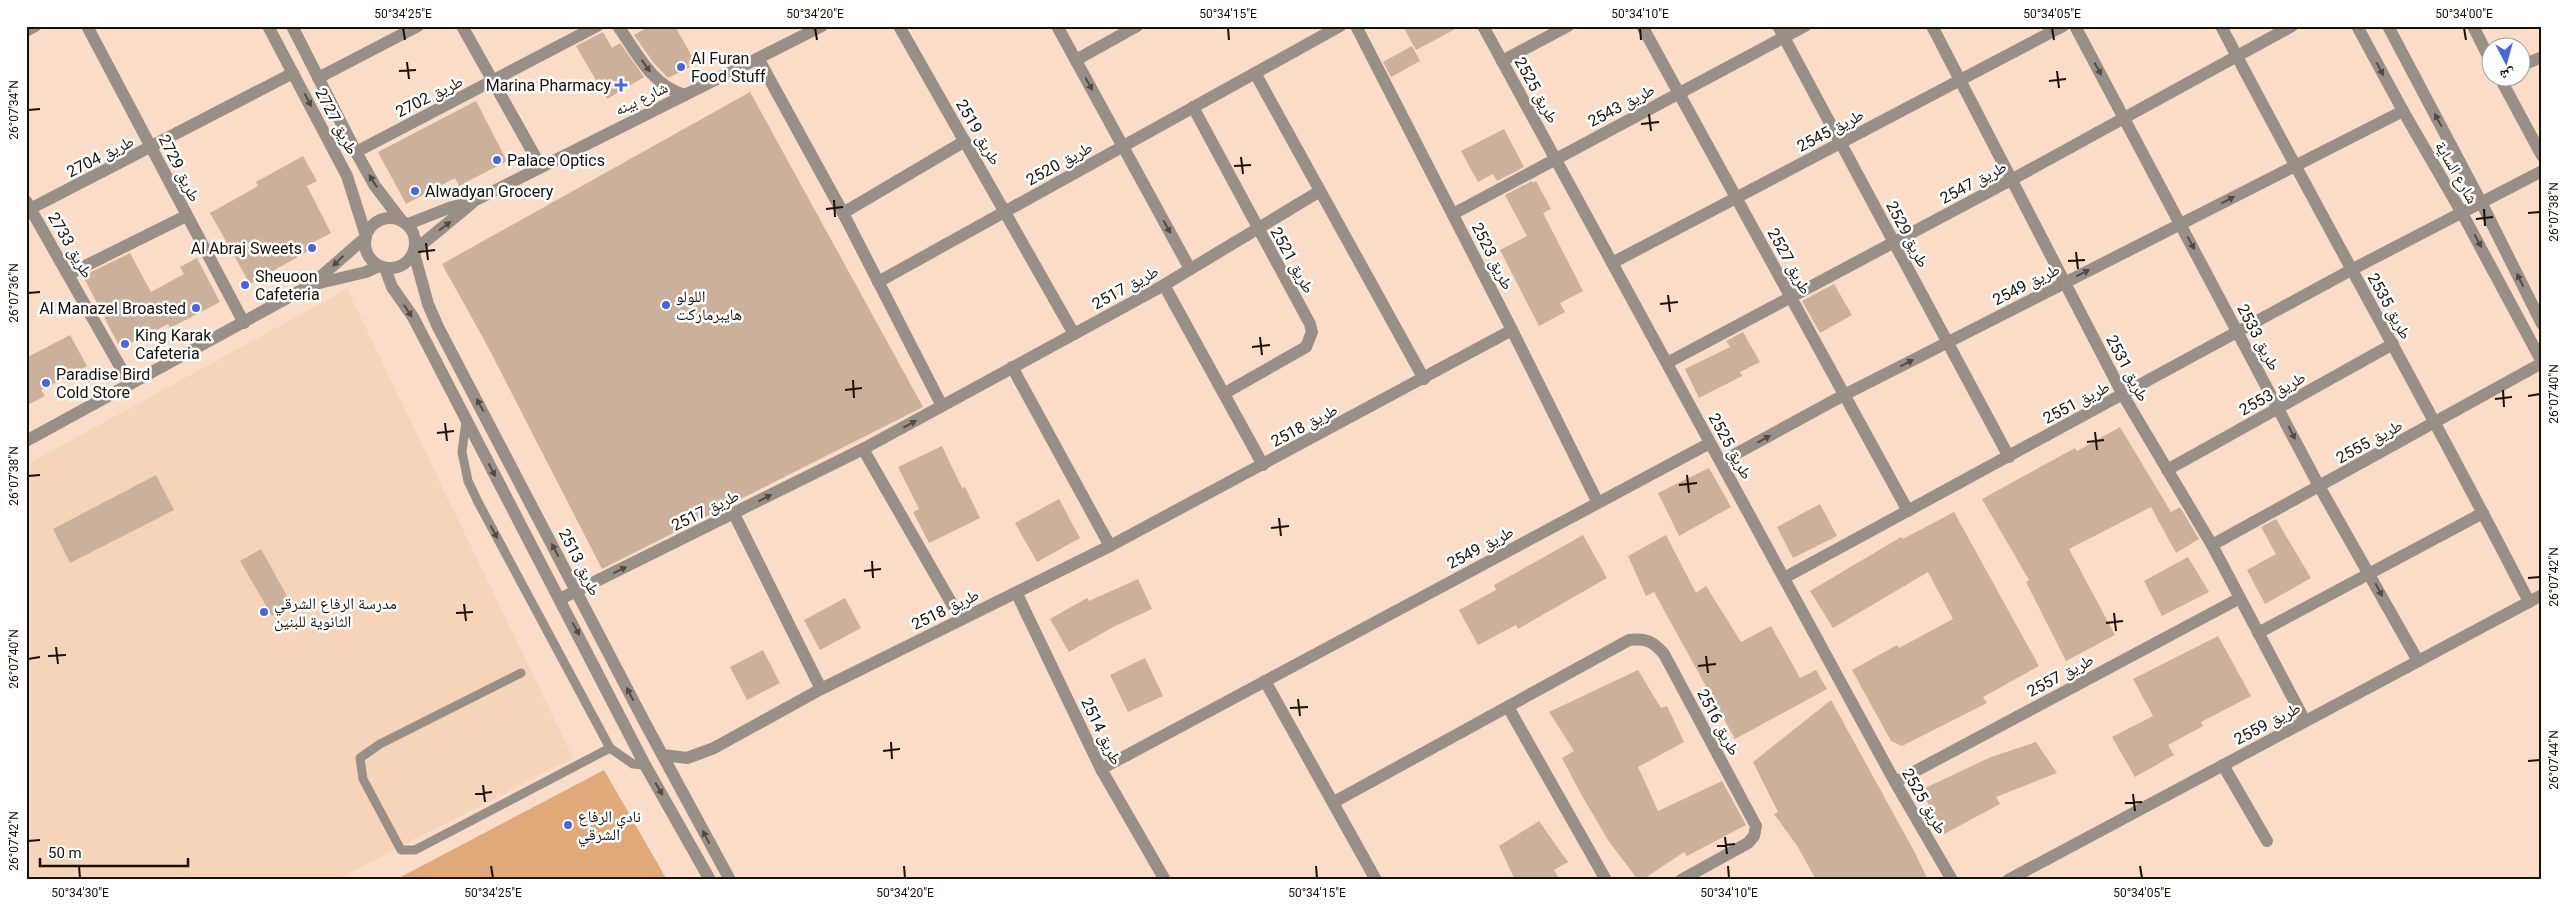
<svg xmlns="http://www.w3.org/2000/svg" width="2568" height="906" font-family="Roboto,'Noto Naskh Arabic',sans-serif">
<rect width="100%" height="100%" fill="#f9ddc8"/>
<path fill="#f6d4b9" d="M347 289 573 758 336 880H26V465Z"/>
<path fill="#e1a879" d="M604 770 667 880H395Z"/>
<g fill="#cbb09c">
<path d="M650 26H675L696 64 668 78 653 62 634 35Z"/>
<path d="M1403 26H1461L1416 50Z"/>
<path d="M603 32 612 48 620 43 644 77 607 99 576 46Z"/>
<path d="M1412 46 1420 61 1391 77 1383 62Z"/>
<path d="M750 92 923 407 602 569 487 345 442 264Z"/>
<path d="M476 101 507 161 459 186 455 178 406 204 378 152Z"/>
<path d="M1504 129 1524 167 1497 181 1493 174 1478 182 1461 151Z"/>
<path d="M303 156 317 181 307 186 331 233 308 245 310 250 250 284 210 213 258 186 256 182Z"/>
<path d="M1532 181 1533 183 1536 181 1551 209 1543 213 1583 291 1560 303 1565 312 1539 326 1500 250 1527 236 1505 195Z"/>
<path d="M130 253 151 292 184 274 180 267 197 258 220 302 170 328 168 324 133 342 118 344 83 276Z"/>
<path d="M1834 284 1852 315 1820 333 1802 301Z"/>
<path d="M1743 332 1760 362 1740 372 1742 376 1699 398 1685 369 1730 347 1726 341Z"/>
<path d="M70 335 87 366 41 390 45 396 26 406V358Z"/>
<path d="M2120 427 2171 512 2180 507 2199 539 2176 553 2151 507 2069 549 2115 635 2066 661 2026 582 2029 580 1982 499 2075 448 2077 451Z"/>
<path d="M942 446 962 488 965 487 980 518 929 543 913 512 919 509 898 467Z"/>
<path d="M1709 468 1731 507 1679 536 1658 493Z"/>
<path d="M156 475 174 510 70 563 53 529Z"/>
<path d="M1059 499 1080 538 1037 562 1015 523Z"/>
<path d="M1820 504 1837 536 1793 558 1777 527Z"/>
<path d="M1954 512 2039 666 1983 697 1987 703 1902 746 1891 741 1852 670 1897 645 1899 648 1953 619 1928 572 1833 628 1810 591 1901 537 1903 539Z"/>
<path d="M2276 519 2311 578 2265 604 2247 570 2276 554 2261 527Z"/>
<path d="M1583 535 1607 578 1518 629 1516 625 1478 645 1459 610 1496 590 1494 585Z"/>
<path d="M1666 535 1696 593 1706 586 1741 642 1771 626 1800 678 1816 670 1827 689 1735 739 1654 592 1646 596 1628 556Z"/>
<path d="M261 549 292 605 272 616 240 561Z"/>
<path d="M2188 557 2209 592 2162 616 2144 581Z"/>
<path d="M1138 579 1152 609 1115 626 1069 652 1050 619 1087 598 1089 601Z"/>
<path d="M845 598 861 628 820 650 804 620Z"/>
<path d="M2218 636 2251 696 2201 722 2203 726 2168 745 2174 755 2135 777 2112 737 2153 716 2133 679Z"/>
<path d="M763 650 780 683 747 700 730 667Z"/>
<path d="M1145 658 1163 696 1128 712 1110 675Z"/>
<path d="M1638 670 1661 708 1667 706 1684 742 1638 767 1658 811 1722 781 1746 825 1687 856 1684 852 1642 880H1638L1608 840 1581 794 1562 758 1574 751 1549 712Z"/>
<path d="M1831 700 1914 851 1928 880H1816L1798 847 1774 814 1778 812 1753 762Z"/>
<path d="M2036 742 2057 773 1996 797 2000 804 1944 834 1921 790 1991 757Z"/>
<path d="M1539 821 1568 862 1554 870 1560 880H1515L1499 846Z"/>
</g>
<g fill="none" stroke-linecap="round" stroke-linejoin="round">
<g stroke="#9a8f86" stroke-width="9">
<path d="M466 421 462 452 468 481 478 502 610 748 633 764 645 765"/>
<path d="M521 673 380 744 360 758 363 779 401 850H415L610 748"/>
</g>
<g stroke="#9a8f86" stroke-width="12">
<path d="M87 26 244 323"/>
<path d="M268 26 347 176 366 236"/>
<path d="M292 26 356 152 375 186 401 220"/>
<path d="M462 26 541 167"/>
<path d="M618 26C637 53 652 86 685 95"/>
<path d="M899 26 1074 334"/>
<path d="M1057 26 1190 269"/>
<path d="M1356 26 1512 330 1598 503"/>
<path d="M1483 26 1895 782 1952 880"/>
<path d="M1642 26 1908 511"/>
<path d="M1778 26 2009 457"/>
<path d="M1932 26 2123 395 2212 545 2305 721"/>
<path d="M2075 26 2319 486 2418 661"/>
<path d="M2221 26C2322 219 2430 408 2529 602"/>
<path d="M2473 26 2490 60"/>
<path d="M26 31 35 26"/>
<path d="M759 60 843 213 942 406"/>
<path d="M1076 60 1137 26"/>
<path d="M1502 61 1568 26"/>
<path d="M2520 66 2542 57"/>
<path d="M1255 73 1424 379"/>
<path d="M318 78 418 26"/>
<path d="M2500 78 2542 156"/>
<path d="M1193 107 1310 324 1312 332 1306 347 1225 393"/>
<path d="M356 152 597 26"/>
<path d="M26 201 130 384"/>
<path d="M26 211 293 73"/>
<path d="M843 213 965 141"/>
<path d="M1453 214 1805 26"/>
<path d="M414 253 428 304 438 327 645 723 730 880"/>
<path d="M1612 263 2063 26"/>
<path d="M385 268 392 287 413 317 645 765 710 880"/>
<path d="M69 274 186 216"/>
<path d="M878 282 1340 26"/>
<path d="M1164 285 1263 465"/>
<path d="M1667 363 2011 180 2292 26"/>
<path d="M1012 367 1110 546"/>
<path d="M863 449 960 618"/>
<path d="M1721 462 1844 395 2403 111"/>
<path d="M2167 470 2393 344"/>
<path d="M734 514 821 689"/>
<path d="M2212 545 2542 363"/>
<path d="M1784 578 2351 270 2542 171"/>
<path d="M1017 594 1101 769 1165 880"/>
<path d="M560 599 863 449 1164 285 1320 191"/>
<path d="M2258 633 2483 513"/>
<path d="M1265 681 1376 880"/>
<path d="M1508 707 1606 880"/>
<path d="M663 755 687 758 714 748 821 689 1110 546 1512 330"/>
<path d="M2223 765 2267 841"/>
<path d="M1101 769 1710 443"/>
<path d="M1895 782 2240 598"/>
<path d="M1334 802 1629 640C1645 638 1653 641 1664 654L1756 826 1754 836 1748 843 1681 880"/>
</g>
<g stroke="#9a8f86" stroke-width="12">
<path d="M2357 26 2403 111 2462 213 2542 362"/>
<path d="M2388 26 2481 202 2542 324"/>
<circle cx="390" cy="243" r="25"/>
<path d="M408 224 449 208 474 201 822 26"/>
<path d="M415 250 472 203"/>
<path d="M311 285 366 272 379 266"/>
<path d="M26 441 311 285 366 237"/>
<path d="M2008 880 2542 595"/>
</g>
</g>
<defs><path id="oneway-solid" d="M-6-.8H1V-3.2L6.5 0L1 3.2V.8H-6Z" transform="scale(1.25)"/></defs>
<g fill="#534941">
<use href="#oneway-solid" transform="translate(646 66) rotate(54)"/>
<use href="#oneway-solid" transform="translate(2098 69) rotate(61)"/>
<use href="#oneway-solid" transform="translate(2380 69) rotate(62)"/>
<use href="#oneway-solid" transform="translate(1089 84) rotate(61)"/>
<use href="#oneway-solid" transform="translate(308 100) rotate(62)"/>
<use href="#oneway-solid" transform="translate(2438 120) rotate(-118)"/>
<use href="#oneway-solid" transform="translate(373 181) rotate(-122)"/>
<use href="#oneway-solid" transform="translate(2228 200) rotate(-27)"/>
<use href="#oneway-solid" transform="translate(445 226) rotate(-37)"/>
<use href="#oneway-solid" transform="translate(1167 227) rotate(61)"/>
<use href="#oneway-solid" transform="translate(2478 241) rotate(62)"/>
<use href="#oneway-solid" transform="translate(2191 243) rotate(62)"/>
<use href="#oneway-solid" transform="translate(338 261) rotate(136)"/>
<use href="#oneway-solid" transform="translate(2083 273) rotate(-27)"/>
<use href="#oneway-solid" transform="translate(2520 280) rotate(-117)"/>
<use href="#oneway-solid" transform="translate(408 311) rotate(57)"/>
<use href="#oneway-solid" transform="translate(1907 363) rotate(-27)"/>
<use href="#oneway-solid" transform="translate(480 405) rotate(-118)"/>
<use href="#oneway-solid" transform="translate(910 424) rotate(-29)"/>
<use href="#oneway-solid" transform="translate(2292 433) rotate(63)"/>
<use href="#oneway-solid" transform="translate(1764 439) rotate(-29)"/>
<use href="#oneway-solid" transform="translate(492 470) rotate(62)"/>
<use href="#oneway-solid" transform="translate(765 498) rotate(-27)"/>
<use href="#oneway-solid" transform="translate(494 532) rotate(62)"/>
<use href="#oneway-solid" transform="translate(555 550) rotate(-118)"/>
<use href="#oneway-solid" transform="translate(620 570) rotate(-26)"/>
<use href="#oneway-solid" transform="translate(2379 590) rotate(62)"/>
<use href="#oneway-solid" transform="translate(576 629) rotate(61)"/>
<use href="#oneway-solid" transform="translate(630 694) rotate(-117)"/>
<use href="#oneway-solid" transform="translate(659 789) rotate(60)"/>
<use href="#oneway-solid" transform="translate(706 837) rotate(-118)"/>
</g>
<path fill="none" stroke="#191009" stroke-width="2" d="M403 28 405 40M815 28 817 40M1228 28 1229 40M1640 28 1641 40M2052 28 2054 40M2464 28 2466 40M407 62 409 79M399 71 416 70M2057 71 2059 88M2049 81 2066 79M28 110 40 109M1649 114 1651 131M1641 124 1659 122M1241 157 1243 174M1234 166 1251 165M834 200 835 217M826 209 843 207M2484 209 2485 226M2528 213 2540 212M2476 219 2493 217M426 243 428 260M418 252 435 250M2076 252 2078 269M2068 261 2085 260M28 293 40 292M1668 295 1670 312M1660 304 1678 302M1260 337 1262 355M1252 347 1270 345M853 380 854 398M845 390 862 388M2503 390 2504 407M2528 396 2540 394M2495 399 2512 397M445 423 447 441M2095 432 2097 450M437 433 454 431M2087 442 2104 440M1687 475 1689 493M28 476 40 475M1679 485 1697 483M1279 518 1281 536M1271 528 1289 526M872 561 873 578M864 571 881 569M2528 578 2540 577M464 604 466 621M456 613 473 612M2114 613 2116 631M2106 623 2123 621M56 647 58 664M48 656 66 655M1706 656 1708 673M28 659 40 657M1698 666 1716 664M1298 699 1300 716M1290 708 1308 707M891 742 892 759M883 751 900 749M2528 761 2540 760M483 785 485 802M475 794 492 792M2133 794 2135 811M2125 803 2142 802M1725 837 1727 854M28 841 40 840M1717 846 1735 844M79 866 80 878M491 866 493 878M904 866 905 878M1316 866 1317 878M1728 866 1729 878M2140 866 2142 878"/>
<g fill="#4b65da" stroke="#fff" stroke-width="2">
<circle cx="681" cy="67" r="5"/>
<path d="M618.5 77.5h5v5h5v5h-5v5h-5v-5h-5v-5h5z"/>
<circle cx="497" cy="160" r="5"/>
<circle cx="415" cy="191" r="5"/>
<circle cx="312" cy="248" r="5"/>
<circle cx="245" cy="285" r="5"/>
<circle cx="666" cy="305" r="5"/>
<circle cx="196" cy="308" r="5"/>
<circle cx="125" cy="344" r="5"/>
<circle cx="46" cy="383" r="5"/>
<circle cx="264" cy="612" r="5"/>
<circle cx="568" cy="825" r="5"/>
</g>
<g text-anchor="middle" stroke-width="5" stroke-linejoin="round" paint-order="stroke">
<g font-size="16" fill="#191009" stroke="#fff" text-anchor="start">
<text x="691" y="64">Al Furan<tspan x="691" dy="18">Food Stuff</tspan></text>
<text x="611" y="91" text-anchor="end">Marina Pharmacy</text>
<text x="507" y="166">Palace Optics</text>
<text x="425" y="197">Alwadyan Grocery</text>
<text x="302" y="254" text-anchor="end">Al Abraj Sweets</text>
<text x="255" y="282">Sheuoon<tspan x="255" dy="18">Cafeteria</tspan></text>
<text x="676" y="302">اللولو<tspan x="676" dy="18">هايبرماركت</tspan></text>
<text x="186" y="314" text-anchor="end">Al Manazel Broasted</text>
<text x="135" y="341">King Karak<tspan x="135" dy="18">Cafeteria</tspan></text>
<text x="56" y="380">Paradise Bird<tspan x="56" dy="18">Cold Store</tspan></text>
<text x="274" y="609">مدرسة الرفاع الشرقي<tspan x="274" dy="18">الثانوية للبنين</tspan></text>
<text x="578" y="822">نادي الرفاع<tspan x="578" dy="18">الشرقي</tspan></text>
</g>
<g font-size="16" fill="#191009" stroke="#fff">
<text transform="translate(1537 90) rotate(61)" y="6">طريق 2525</text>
<text transform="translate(429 96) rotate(-27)" y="6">طريق 2702</text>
<text transform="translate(641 98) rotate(-26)" y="6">شارع بينه</text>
<text transform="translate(1621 105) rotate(-28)" y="6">طريق 2543</text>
<text transform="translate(337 121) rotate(62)" y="6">طريق 2727</text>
<text transform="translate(1830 130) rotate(-28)" y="6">طريق 2545</text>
<text transform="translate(979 132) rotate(60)" y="6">طريق 2519</text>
<text transform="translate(100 156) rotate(-27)" y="6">طريق 2704</text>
<text transform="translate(1059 163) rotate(-29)" y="6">طريق 2520</text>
<text transform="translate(180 168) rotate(63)" y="6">طريق 2729</text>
<text transform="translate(2457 172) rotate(60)" y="6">شارع الساية</text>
<text transform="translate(1973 182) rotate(-28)" y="6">طريق 2547</text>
<text transform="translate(1908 234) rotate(62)" y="6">طريق 2529</text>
<text transform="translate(71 245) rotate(60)" y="6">طريق 2733</text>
<text transform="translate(1493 256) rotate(63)" y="6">طريق 2523</text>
<text transform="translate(1293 260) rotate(61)" y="6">طريق 2521</text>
<text transform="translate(1790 261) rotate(61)" y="6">طريق 2527</text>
<text transform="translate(2026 284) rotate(-27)" y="6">طريق 2549</text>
<text transform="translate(1125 287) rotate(-29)" y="6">طريق 2517</text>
<text transform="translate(2390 306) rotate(61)" y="6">طريق 2535</text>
<text transform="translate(2259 337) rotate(62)" y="6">طريق 2533</text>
<text transform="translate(2128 368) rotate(62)" y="6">طريق 2531</text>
<text transform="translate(2272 393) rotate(-29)" y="6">طريق 2553</text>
<text transform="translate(2076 402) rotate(-28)" y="6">طريق 2551</text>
<text transform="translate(1304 425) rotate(-28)" y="6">طريق 2518</text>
<text transform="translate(2369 441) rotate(-29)" y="6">طريق 2555</text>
<text transform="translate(1731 446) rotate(61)" y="6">طريق 2525</text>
<text transform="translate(705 510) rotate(-26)" y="6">طريق 2517</text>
<text transform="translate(1480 547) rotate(-28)" y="6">طريق 2549</text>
<text transform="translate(580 562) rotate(63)" y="6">طريق 2513</text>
<text transform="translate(945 609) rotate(-26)" y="6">طريق 2518</text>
<text transform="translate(2060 675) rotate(-28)" y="6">طريق 2557</text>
<text transform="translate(1719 722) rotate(62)" y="6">طريق 2516</text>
<text transform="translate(2267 723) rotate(-28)" y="6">طريق 2559</text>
<text transform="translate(1102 731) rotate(64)" y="6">طريق 2514</text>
<text transform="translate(1925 801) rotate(60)" y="6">طريق 2525</text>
</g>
</g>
<rect width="2568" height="906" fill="none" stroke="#ffffff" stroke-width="55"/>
<g transform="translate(2506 62) rotate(174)"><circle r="24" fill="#ffffff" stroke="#a39f9d"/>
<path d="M0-4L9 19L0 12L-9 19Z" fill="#4b65da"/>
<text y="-8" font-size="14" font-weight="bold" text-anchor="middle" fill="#191009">ش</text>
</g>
<path d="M40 858v8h148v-8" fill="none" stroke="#191009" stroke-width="2.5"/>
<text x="48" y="858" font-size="15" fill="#191009" stroke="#ffffff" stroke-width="4" paint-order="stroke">50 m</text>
<rect x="28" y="28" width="2512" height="850" fill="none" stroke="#191009" stroke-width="2"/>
<g font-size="12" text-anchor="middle" fill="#191009">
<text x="403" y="18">50°34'25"E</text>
<text x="815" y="18">50°34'20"E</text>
<text x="1228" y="18">50°34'15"E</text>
<text x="1640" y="18">50°34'10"E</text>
<text x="2052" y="18">50°34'05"E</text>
<text x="2464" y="18">50°34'00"E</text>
<text transform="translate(14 110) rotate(-90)" y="4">26°07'34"N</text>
<text transform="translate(2554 212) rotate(-90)" y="4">26°07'38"N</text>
<text transform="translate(14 293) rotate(-90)" y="4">26°07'36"N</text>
<text transform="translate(2554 394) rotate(-90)" y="4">26°07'40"N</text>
<text transform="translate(14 476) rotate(-90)" y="4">26°07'38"N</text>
<text transform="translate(2554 577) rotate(-90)" y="4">26°07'42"N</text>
<text transform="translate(14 659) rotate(-90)" y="4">26°07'40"N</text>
<text transform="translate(2554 760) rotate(-90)" y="4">26°07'44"N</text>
<text transform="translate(14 841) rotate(-90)" y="4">26°07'42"N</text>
<text x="80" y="897">50°34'30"E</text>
<text x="493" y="897">50°34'25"E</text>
<text x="905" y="897">50°34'20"E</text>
<text x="1317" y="897">50°34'15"E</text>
<text x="1729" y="897">50°34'10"E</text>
<text x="2142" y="897">50°34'05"E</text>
</g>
</svg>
